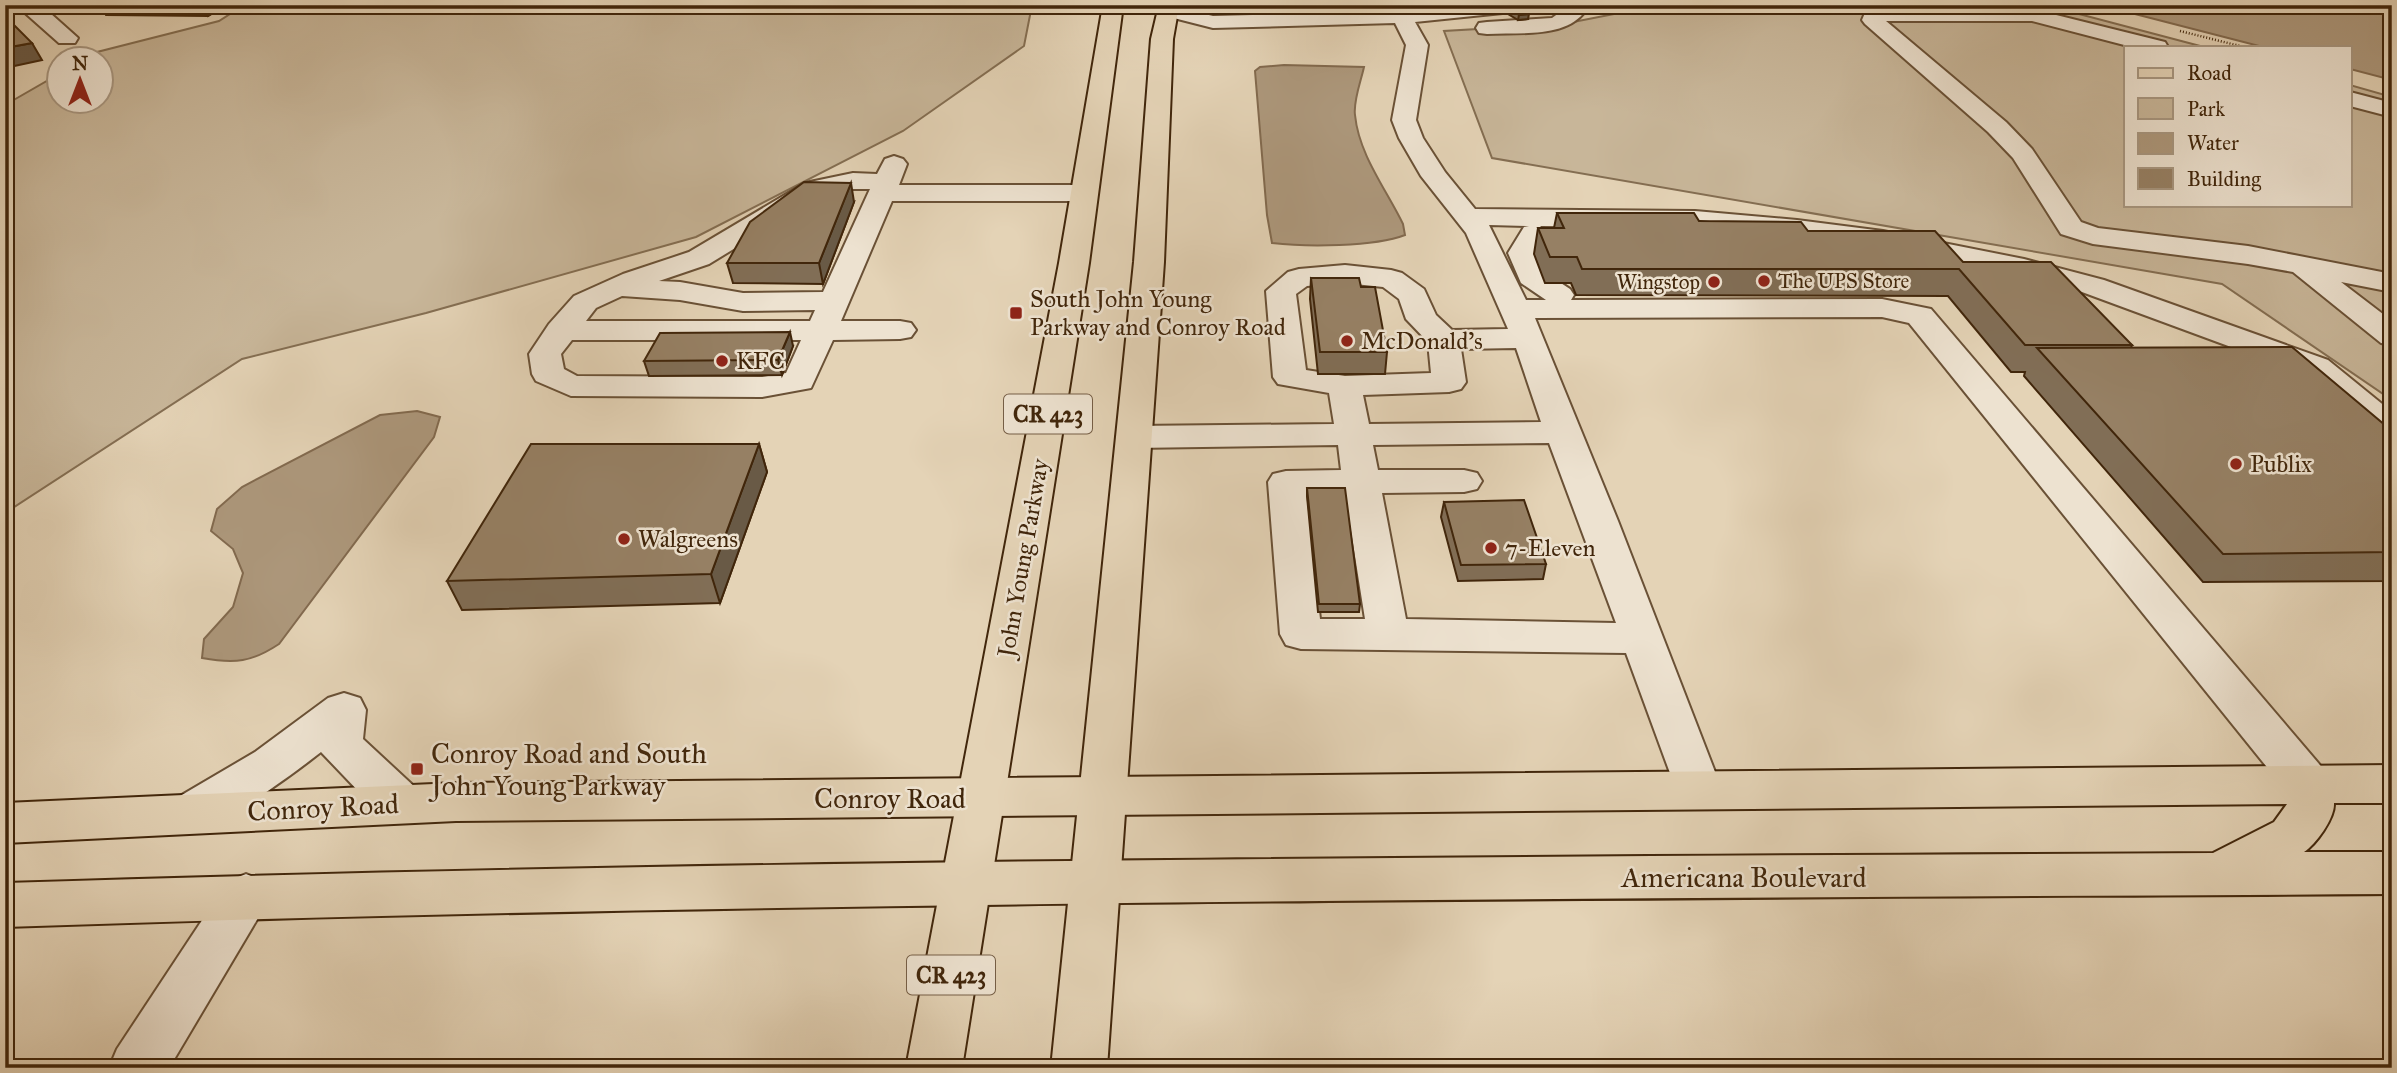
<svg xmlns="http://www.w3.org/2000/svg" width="2397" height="1073" font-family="'IM FELL Great Primer',serif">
<rect width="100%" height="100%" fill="#e4d3b6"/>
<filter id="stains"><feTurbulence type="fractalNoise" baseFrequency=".00286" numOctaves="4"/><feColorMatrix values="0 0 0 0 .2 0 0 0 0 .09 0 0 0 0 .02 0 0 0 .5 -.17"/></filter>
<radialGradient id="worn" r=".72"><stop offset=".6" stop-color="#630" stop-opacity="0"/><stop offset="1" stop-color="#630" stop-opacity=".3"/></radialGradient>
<g fill="#c8b699" stroke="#846e52" stroke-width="2">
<path d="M244 5H1032L1024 46 903 131 696 237 426 313 242 359 5 513V105L59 74 60 102H102V60L84 59 97 52 219 21Z"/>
<path d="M1660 5H2045L2204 47H2126V205H2350V85L2392 97V400L2222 284 1492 158 1444 31 1563 24Z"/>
</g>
<g fill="#ad987c" stroke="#826a4f" stroke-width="2">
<path d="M2100 5H2392V80L2350 69V47H2263Z"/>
<path d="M1284 65 1364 67C1361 81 1353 101 1355 115 1359 155 1386 189 1403 224L1405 235C1374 247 1306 247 1272 243L1267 215 1255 71 1260 67Z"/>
<path d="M417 411 440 417 434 437 279 644C252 662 235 664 202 658L204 639 233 607 243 573 233 549 211 531 217 509 242 487 380 415Z"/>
</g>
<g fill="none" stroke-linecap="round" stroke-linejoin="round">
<g stroke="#6a5136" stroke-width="4">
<g id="minor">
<path d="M5 5H41L78 38 75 43H59L24 12H5Z"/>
<path d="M1167 5 1213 16 1402 11 1457 5H1532L1529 9 1522 11 1415 22 1428 45 1416 120 1423 138 1445 172 1475 209 1695 211 1797 220 1883 231 2024 259 2104 280 2328 360 2392 412V440L2380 437 2304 374 2082 292 2022 276 1883 249 1797 236 1695 227 1540 226 1548 233 1536 253 1544 272 1570 289 1574 295 1571 300 1882 299 1931 309 2325 771 2331 784 2325 797 2308 803 2291 797 1909 323 1882 317 1535 318 1618 521 1722 790 1715 803 1698 809 1681 803 1626 653 1301 649 1286 645 1280 634 1268 482 1273 474 1286 471 1341 470 1338 445 1134 448 1122 444 1116 437 1122 430 1134 426 1334 424 1329 393 1278 384 1273 377 1266 291 1288 272 1299 269 1345 265 1391 270 1402 273 1424 289 1436 315 1452 330 1508 329 1466 233 1421 176 1399 138 1392 120 1406 45 1395 23 1213 28 1162 15 1159 11ZM1489 225 1529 226 1524 227 1508 253 1521 283 1546 300H1526ZM1345 283 1383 287 1399 299 1406 319 1428 342 1431 373 1345 376 1306 370 1296 294 1307 286ZM1516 348 1541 422 1369 424 1363 395 1449 392 1461 389 1466 382 1461 349ZM1549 443 1616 623 1406 619 1382 493 1464 492 1477 489 1482 481 1477 473 1464 470H1378L1373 445ZM1306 493H1345L1365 619H1320Z"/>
<path d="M1570 5 1583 6 1586 10C1566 39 1519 32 1487 34L1479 33 1476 28 1479 23 1487 22 1552 18Z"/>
<path d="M1881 9H2032L2165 42 2168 47H2132L2032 21H1886L2006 122 2032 149 2081 222 2098 228 2248 246 2392 274V292L2341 282 2392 321V345L2381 343 2293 272 2248 264 2093 244 2061 234 2013 158 1988 132 1865 24 1862 20 1865 13Z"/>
<path d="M2350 92 2392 103V117L2350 106Z"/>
<path d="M894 156 903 159 907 164 899 185H1085L1094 187 1098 193 1094 199 1085 201H892L841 321H900L911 323 916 330 911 337 900 339 833 340 811 388 762 397 571 396 536 381 532 374 529 354 549 324 574 296 623 274 689 252 805 183 853 173 877 174 885 159ZM853 189H870L823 292 743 293 680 282 659 281 709 264 822 195ZM622 296 680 300 743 311 815 310 810 321H586L596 308ZM572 340H801L786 373 762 377 577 376 564 369 561 354Z"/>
<path d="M344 693 360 698 366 710 363 739 418 790 425 804 418 818 401 823 384 818 321 752C301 768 212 834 191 832 186 832 180 828 175 827L168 813 175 799 255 752 328 698Z"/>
<path d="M246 874 264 881 271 896 169 1068H109L117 1049 228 881Z"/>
</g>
</g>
<g stroke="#41260b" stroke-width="4">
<path id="major" d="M2392 765V803H2334C2335 818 2316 844 2304 852H2392V894C1596 899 801 900 5 927V883C741 859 1477 857 2213 853L2274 822 2287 804 456 821 5 843V803L456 783Z"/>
</g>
<g stroke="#41260b" stroke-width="4">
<g id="highway">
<path d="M1103 5H1123L1089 263 962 1068H906L1059 263Z"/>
<path d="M1159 5H1179L1173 39 1164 262 1107 1068H1051L1134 262 1151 39Z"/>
</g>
</g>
<path stroke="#41260b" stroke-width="2.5" stroke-dasharray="1 2" stroke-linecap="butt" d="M2180 31 2244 47"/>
<use href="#minor" fill="#ede2d0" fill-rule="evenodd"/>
<use href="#major" fill="#e4d3b6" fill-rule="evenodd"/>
<use href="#highway" fill="#e4d3b6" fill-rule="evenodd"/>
</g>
<g fill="#816e56" stroke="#41260b" stroke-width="2">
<path d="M100 5H226L208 16 106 15Z"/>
<path d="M1504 5 1524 10 1528 19 1518 20 1503 11Z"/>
<path d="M854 202 823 284 733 283 727 263Z"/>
<path d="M1557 213 1699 221 1808 231 1963 262 2132 345 2131 348 2392 431V581L2203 582 2024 376 2025 372H2011L1948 296 1576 295 1571 283H1545L1534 254 1538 228H1554Z"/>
<path d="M1311 278 1361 287 1387 352 1385 374H1318L1310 299Z"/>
<path d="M793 346 782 375 649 376 644 361Z"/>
<path d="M759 444 767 472 720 603 462 610 447 581Z"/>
<path d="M1307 488 1360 604 1359 612H1318L1307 496Z"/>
<path d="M1444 502 1546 564 1543 579 1458 581 1441 517Z"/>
</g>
<g fill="#695a46" stroke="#41260b" stroke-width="2">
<path d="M203 5H226L208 16Z"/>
<path d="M1529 14 1528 19 1518 20 1519 15Z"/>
<path d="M32 43 42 60 5 68V48Z"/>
<path d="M851 183 854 202 823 284 819 263Z"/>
<path d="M790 332 793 346 782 375 778 360Z"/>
<path d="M759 444 767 472 720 603 711 574Z"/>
</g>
<g fill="#968064" stroke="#41260b" stroke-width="2">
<path d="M1504 5H1522L1524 7H1521L1529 14 1519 15Z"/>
<path d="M5 16 32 43 5 48Z"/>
<path d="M804 182 851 183 819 263H727L750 222Z"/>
<path d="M1557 213H1694L1699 221 1801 222 1808 231H1935L1963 262H2051L2132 345H2025L1959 269H1582L1577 257H1550L1538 228H1564Z"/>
<path d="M1311 278H1359L1361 287H1375L1387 352H1320Z"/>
<path d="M790 332 778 360 644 361 660 333Z"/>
<path d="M2292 347 2392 431V552L2223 554 2037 348Z"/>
<path d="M531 444H759L711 574 447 581Z"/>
<path d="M1307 488H1345L1360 604H1319Z"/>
<path d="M1524 500 1546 564 1461 565 1444 502Z"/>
</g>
<g fill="#8f2418" stroke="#ede2d0" stroke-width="2.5">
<circle cx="1764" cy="281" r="7"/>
<circle cx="1714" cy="282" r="7"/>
<rect x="1009" y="306" width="14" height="14" rx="3.5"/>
<circle cx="1347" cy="341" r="7"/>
<circle cx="722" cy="361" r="7"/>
<circle cx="2236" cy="464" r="7"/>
<circle cx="624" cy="539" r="7"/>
<circle cx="1491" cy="548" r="7"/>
<rect x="410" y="762" width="14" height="14" rx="3.5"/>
</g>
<g text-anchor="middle" stroke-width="5" stroke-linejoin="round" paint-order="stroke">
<g font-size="21" fill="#41260b" stroke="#ede2d0" text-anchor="start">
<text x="1778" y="288">The UPS Store</text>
<text x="1700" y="289" text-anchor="end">Wingstop</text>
</g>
<g fill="#ede2d0" stroke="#755e46" stroke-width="2">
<rect x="1004" y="394.5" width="88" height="39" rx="5"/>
<rect x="907" y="955.5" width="88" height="39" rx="5"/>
</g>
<g font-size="23" font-weight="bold" fill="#41260b">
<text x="1048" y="422">CR 423</text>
<text x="951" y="983">CR 423</text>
</g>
<g font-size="24" fill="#41260b" stroke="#ede2d0" text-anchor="start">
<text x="1030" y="307">South John Young<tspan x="1030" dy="28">Parkway and Conroy Road</tspan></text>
<text x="1361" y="349">McDonald's</text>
<text x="736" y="369">KFC</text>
<text x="2250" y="472">Publix</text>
<text x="638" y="547">Walgreens</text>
<text x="1505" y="556">7-Eleven</text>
</g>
<g font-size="24" fill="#41260b" stroke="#ede2d0">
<text transform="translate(1023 558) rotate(-80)" y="8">John Young Parkway</text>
</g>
<g font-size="28" fill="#41260b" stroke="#ede2d0" text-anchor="start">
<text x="431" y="763">Conroy Road and South<tspan x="431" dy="32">John Young Parkway</tspan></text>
</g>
<g font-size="28" fill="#41260b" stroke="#ede2d0">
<text x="890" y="808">Conroy Road</text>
<text transform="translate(323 807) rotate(-3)" y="10">Conroy Road</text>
<text x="1744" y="887">Americana Boulevard</text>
</g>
</g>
<rect width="2397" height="1073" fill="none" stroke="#e4d3b6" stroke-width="28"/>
<rect x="7" y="7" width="2383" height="1059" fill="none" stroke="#41260b" stroke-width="3.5"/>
<rect x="14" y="14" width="2369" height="1045" fill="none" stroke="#41260b" stroke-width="2"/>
<rect x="2124" y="46" width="228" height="161" fill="#ede2d0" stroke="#a89781" stroke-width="2"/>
<rect x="2138" y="68" width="35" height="10" fill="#e4d3b6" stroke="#a89781" stroke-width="2"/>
<text x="2187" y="80" font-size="21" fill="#41260b">Road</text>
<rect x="2138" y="98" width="35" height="21" fill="#c8b699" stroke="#a89781" stroke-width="2"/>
<text x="2187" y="116" font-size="21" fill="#41260b">Park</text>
<rect x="2138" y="133" width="35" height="21" fill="#ad987c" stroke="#a89781" stroke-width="2"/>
<text x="2187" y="150" font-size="21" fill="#41260b">Water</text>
<rect x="2138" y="168" width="35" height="21" fill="#968064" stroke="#a89781" stroke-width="2"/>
<text x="2187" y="186" font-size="21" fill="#41260b">Building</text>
<g transform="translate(80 80)"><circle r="33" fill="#ede2d0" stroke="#a89781" stroke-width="2"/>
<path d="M0-5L12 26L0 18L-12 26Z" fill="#8f2418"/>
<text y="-10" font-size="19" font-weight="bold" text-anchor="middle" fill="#41260b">N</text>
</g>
<rect width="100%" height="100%" filter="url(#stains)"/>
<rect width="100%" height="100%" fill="url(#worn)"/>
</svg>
